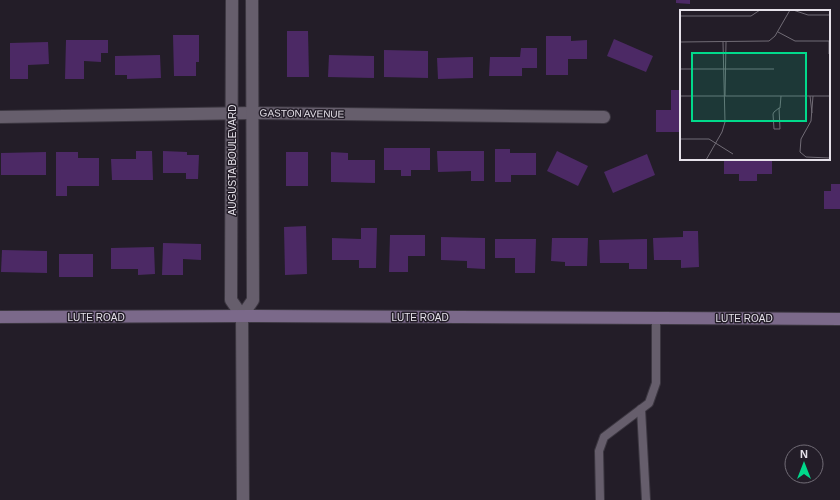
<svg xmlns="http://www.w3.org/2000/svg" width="840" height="500" font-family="Helvetica,sans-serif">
<rect width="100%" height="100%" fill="#231d28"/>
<g fill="#4c2965">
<path d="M676 0H690V4L676 3Z"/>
<path d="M287 31H308L309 77H287Z"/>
<path d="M173 35H199V62H196V76H174Z"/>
<path d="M546 36H571V41L587 40V59H568V75H546Z"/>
<path d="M614 39 653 56 646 72 607 56Z"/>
<path d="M66 40H108V53H101V62L84 61V79H65Z"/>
<path d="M48 42 49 64 28 65V79H10V43Z"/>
<path d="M521 48H537V68H522V76H489L490 57H520Z"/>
<path d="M384 50 428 51V78L384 77Z"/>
<path d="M160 55 161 78 127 79V75H115V56Z"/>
<path d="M329 55 374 56V78L328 77Z"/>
<path d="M473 57V78L438 79 437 58Z"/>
<path d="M671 90H681V132H656V110H671Z"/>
<path d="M384 148H430V170H411V176H401V170H384Z"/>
<path d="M495 149H510V153H536V175H511V182H495Z"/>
<path d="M136 151H152L153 180H112L111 159H136Z"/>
<path d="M163 151 187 152V155H199L198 179H186V173H163Z"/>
<path d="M437 151H484V181H471V171L438 172Z"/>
<path d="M557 151 588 166 578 186 547 171Z"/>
<path d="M46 152V175H1V153Z"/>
<path d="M56 152H78V158H99V186H67V196H56Z"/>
<rect x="286" y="152" width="22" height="34"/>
<path d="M331 152 348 153V160H375V183L331 182Z"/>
<path d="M647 154 655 175 613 193 604 172Z"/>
<path d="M724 159H772V174H757V181H739V174H724Z"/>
<path d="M831 184H840V209H824V191H831Z"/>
<path d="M306 226 307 274 285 275 284 227Z"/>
<path d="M361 228H377L376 268H359V260H332V238L361 239Z"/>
<path d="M683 231H698L699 267 681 268V260H654L653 238 683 237Z"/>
<path d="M390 235H425V256H408V272H389Z"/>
<path d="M441 237 485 238V269L467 268V261L441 260Z"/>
<path d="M552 238H588L587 266H565V262L551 261Z"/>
<path d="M495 239H536L535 273H515V258H495Z"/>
<path d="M647 239V269H629V263H600L599 240Z"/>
<path d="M163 243 201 244V260L183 259V275H162Z"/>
<path d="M154 247 155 274 138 275V269H111V248Z"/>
<path d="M2 250 47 251V273L1 272Z"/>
<rect x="59" y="254" width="34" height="23"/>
</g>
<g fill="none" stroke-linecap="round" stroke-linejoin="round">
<g stroke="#3c3741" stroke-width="10">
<g id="lane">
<path d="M641 409 646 500"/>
<path d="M600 500 599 451 604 437 649 403 656 383V318"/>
</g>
</g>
<g stroke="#3c3741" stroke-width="14">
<g id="street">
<path d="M232 0 231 300 242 316 243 500"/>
<path d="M0 117 253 113 604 117"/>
<path d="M242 316 253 300 252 0"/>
</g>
</g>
<g stroke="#3c3741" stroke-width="14">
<path id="secondary" d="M0 317 253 316 840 319"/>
</g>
<use href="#lane" stroke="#665e6c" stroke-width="8"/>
<use href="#street" stroke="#665e6c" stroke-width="12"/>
<use href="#secondary" stroke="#7b698a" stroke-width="12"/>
</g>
<g text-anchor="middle" stroke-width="3" stroke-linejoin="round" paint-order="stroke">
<g font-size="10" fill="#e6e2ea" stroke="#231d28">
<text transform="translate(302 113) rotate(1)" y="4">GASTON AVENUE</text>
<text transform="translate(232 160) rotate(-90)" y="4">AUGUSTA BOULEVARD</text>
<text x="96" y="321">LUTE ROAD</text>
<text x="420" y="321">LUTE ROAD</text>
<text x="744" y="322">LUTE ROAD</text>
</g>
</g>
<g transform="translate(680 10)">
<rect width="150" height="150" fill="#231d28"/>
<path fill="none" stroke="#716c76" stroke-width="1" d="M113 0 128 5H150M0 6H71L80 0M98 22 115 31H150M149 31V44M0 32 89 31 95 26 110 0M0 59H94M0 86H150M45 86 46 32M130 86 132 103M133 86 131 111 121 129 120 142 126 147 150 148M99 98 100 119H94L93 104 94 102 99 98H100L101 86M0 129H29L53 144M26 150 42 122 45 112 43 32"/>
<path fill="#01d98b" fill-opacity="0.15" stroke="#01d98b" stroke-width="2" d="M12 43H126V111H12Z"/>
<rect width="150" height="150" fill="none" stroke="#e6e2ea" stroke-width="2"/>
</g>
<g transform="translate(804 464)"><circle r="19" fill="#231d28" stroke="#716c76"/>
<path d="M0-3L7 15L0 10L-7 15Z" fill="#01d98b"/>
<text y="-6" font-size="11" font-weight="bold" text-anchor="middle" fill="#e6e2ea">N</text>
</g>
</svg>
